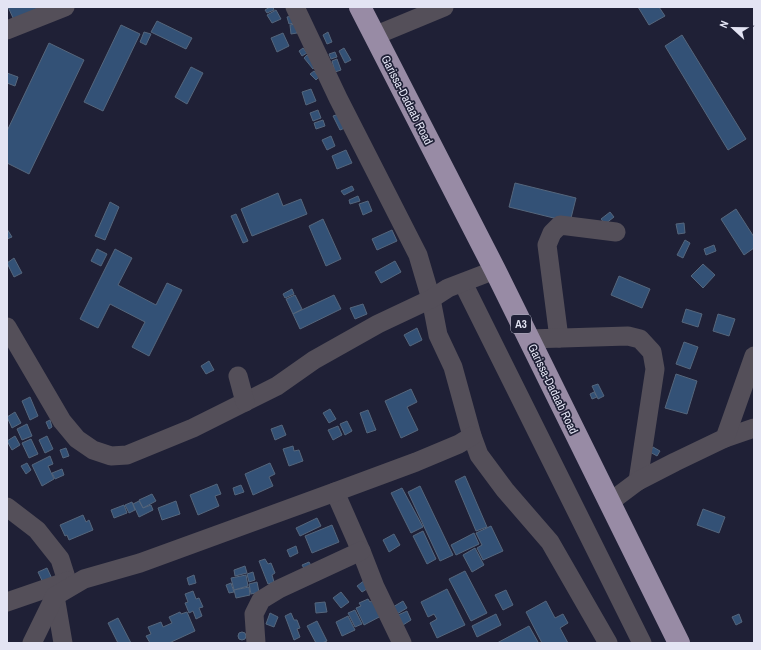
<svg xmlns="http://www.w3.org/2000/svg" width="761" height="650" font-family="'Archivo Narrow',sans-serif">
<rect width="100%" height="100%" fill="#1f2036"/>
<g fill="#335176" stroke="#55667c">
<path d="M8 7H40L14 20Z"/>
<path d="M270 7H273L274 10 267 13 265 10Z"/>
<path d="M638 7H659L665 16 649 25Z"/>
<path d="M276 10 281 19 272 23 267 15Z"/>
<path d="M292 16 294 23 289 24 287 17Z"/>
<path d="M157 21 192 38 186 49 151 32Z"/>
<path d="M295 24 297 33 291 34 290 25Z"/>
<path d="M121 25 140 34 103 111 84 102Z"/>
<path d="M144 32 151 34 146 45 140 42Z"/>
<path d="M328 32 332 42 327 44 323 35Z"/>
<path d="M283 33 289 46 277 52 271 38Z"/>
<path d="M682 35 746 139 728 150 665 46Z"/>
<path d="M49 43 84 60 29 174 7 163V131Z"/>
<path d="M303 48 307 53 302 56 299 51Z"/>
<path d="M344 48 351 60 345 63 339 51Z"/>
<path d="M335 52 337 57 331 59 329 54Z"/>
<path d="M307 55 316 65 313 69 304 58Z"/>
<path d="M337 59 341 70 335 72 332 61Z"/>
<path d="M191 67 203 73 187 104 175 97Z"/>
<path d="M314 71 319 77 316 80 310 74Z"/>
<path d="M7 73 18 77 15 86 7 83Z"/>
<path d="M311 89 316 101 306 105 302 92Z"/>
<path d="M318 110 321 118 313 121 310 113Z"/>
<path d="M339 114 345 128 340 130 333 116Z"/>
<path d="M323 120 325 126 316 129 314 123Z"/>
<path d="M331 136 335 146 327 150 322 140Z"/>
<path d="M346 150 352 163 337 169 332 156Z"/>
<path d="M515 183 576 198 570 222 509 207Z"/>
<path d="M352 186 354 190 344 195 341 191Z"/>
<path d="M278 193 283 206 301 199 307 214 252 236 241 209Z"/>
<path d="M358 196 360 201 350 204 349 200Z"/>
<path d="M368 201 372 211 363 215 359 204Z"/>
<path d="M110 202 119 207 105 240 95 236Z"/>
<path d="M736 209 754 237V248L744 255 721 219Z"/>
<path d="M610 212 614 217 605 224 601 219Z"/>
<path d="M236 214 248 241 243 243 231 216Z"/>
<path d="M323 219 341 259 326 266 309 226Z"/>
<path d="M684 223 685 233 678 234 676 224Z"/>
<path d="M7 229 12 237 7 239Z"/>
<path d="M392 230 397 241 377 250 372 239Z"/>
<path d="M685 240 690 243 683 258 677 255Z"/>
<path d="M714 245 716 251 706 255 704 249Z"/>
<path d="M97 249 107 254 101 266 91 261Z"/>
<path d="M115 249 132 258 118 285 156 305 167 283 182 290 149 356 132 347 145 322 110 304 98 328 80 319Z"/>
<path d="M14 258 22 273 14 277 7 263Z"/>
<path d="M395 261 401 272 381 283 375 272Z"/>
<path d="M703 264 715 275 703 288 691 276Z"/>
<path d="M619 276 650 289 642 308 611 295Z"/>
<path d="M292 289 294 294 285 298 283 294Z"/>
<path d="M295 295 302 309 293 314 286 299Z"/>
<path d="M334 295 341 309 300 329 293 314Z"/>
<path d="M363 304 367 314 355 319 350 308Z"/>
<path d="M686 309 702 314 698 327 682 322Z"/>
<path d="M718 314 735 319 729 336 713 331Z"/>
<path d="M417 328 422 340 410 346 404 335Z"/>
<path d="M684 342 698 347 690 369 676 364Z"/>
<path d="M209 361 214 370 206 374 201 366Z"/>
<path d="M676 374 697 381 687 414 665 408Z"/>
<path d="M598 384 604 396 598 399 592 386Z"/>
<path d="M411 389 417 402 407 407 418 430 401 438 385 401Z"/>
<path d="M594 392 597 397 592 399 590 394Z"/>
<path d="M30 397 38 416 30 420 22 401Z"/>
<path d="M330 409 336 419 329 423 323 413Z"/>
<path d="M368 410 376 430 367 433 360 413Z"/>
<path d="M15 412 21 423 12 428 7 417Z"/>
<path d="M50 420 52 427 49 429 46 422Z"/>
<path d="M347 421 352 431 345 435 340 424Z"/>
<path d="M27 424 32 436 22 440 17 429Z"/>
<path d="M282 425 286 435 275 440 271 429Z"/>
<path d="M338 426 342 435 333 440 328 430Z"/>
<path d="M15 436 20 445 12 450 7 441Z"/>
<path d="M47 436 53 449 45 453 39 440Z"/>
<path d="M31 439 38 454 29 458 22 443Z"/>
<path d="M293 446 294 451 299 450 303 461 289 466 283 449Z"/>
<path d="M653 447 660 451 657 456 650 452Z"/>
<path d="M66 448 69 456 63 458 60 450Z"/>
<path d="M50 456 53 464 48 466 54 479 42 486 32 465Z"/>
<path d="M27 463 31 470 26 474 21 466Z"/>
<path d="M270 463 275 474 269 477 273 486 253 495 245 474Z"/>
<path d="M62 469 64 475 55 479 52 473Z"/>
<path d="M465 476 487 527 476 531 455 481Z"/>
<path d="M217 484 221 494 215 496 219 506 198 515 190 495Z"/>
<path d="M241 485 244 492 235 495 233 488Z"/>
<path d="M420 486 453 555 440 561 408 492Z"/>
<path d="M402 488 423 527 411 533 391 493Z"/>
<path d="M152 494 156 501 143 508 139 500Z"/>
<path d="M139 501 143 508 151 505 153 510 139 517 133 504Z"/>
<path d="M176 501 180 514 162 520 158 508Z"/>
<path d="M132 502 135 510 129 513 125 505Z"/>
<path d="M124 505 127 513 114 518 111 510Z"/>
<path d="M703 509 725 517 719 533 697 525Z"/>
<path d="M83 515 86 522 89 520 93 530 69 540 67 535 65 536 60 525Z"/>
<path d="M317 518 321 526 300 536 296 528Z"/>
<path d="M332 525 339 542 312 553 305 536Z"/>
<path d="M491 526 503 551 483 560 477 548 482 545 476 533Z"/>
<path d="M423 531 436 559 427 564 413 536Z"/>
<path d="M474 533 479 544 456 555 451 545Z"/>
<path d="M394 534 400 545 389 552 383 540Z"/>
<path d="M296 546 298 553 290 557 287 550Z"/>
<path d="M475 548 484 565 472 572 463 555Z"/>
<path d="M265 559 268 564 271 563 275 573 272 575 274 582 268 584 259 561Z"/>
<path d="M309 562 313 569 306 572 302 565Z"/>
<path d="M245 566 247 573 235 576 234 570Z"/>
<path d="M47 568 54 583 45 587 38 572Z"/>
<path d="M465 571 487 613 471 621 449 579Z"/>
<path d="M253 572 255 580 249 582 247 574Z"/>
<path d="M194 575 196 583 189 585 187 578Z"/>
<path d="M246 575 248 586 234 590 231 578Z"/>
<path d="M365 580 370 587 362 592 357 586Z"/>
<path d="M257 582 259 592 251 594 249 584Z"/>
<path d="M231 583 234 592 229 593 226 585Z"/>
<path d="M249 587 250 595 236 598 234 590Z"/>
<path d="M447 589 465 625 437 638 430 623 437 619 434 614 428 617 421 602Z"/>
<path d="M506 590 513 605 503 610 495 595Z"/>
<path d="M193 591 196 599 199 598 203 607 199 608 202 616 196 619 193 611 189 613 185 603 188 602 185 594Z"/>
<path d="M341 592 349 602 341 608 333 598Z"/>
<path d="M368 599 370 602 375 599 383 615 364 625 356 608 361 606 359 603Z"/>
<path d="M403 601 407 608 397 614 393 607Z"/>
<path d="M546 601 555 618 563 614 568 623 560 628 568 643H542L526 612Z"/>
<path d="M325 602 327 612 316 613 315 603Z"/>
<path d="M355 610 362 624 355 627 348 613Z"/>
<path d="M407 611 411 620 403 625 398 615Z"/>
<path d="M180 612 181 614 187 612 195 631 169 643H150L146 636 151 634 148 627 161 622 163 627 172 623 169 617Z"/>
<path d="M270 613 278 617 274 627 266 624Z"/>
<path d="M291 613 294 620H297L300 628 297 629 300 637 294 640 285 616Z"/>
<path d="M496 614 501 625 477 637 472 626Z"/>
<path d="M739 614 742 622 736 625 732 617Z"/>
<path d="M348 616 355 630 342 636 336 622Z"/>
<path d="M118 618 131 643H118L108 623Z"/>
<path d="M317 621 327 641 322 643H316L307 626Z"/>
<path d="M529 626 538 642 537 643H497Z"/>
<circle cx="242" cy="636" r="4"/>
</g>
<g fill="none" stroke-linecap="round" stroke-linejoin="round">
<g stroke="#544f59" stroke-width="19">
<path d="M295 7 338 98 418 255 431 299 438 335 453 367 472 436 479 455 505 490 550 542 608 643"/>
<path d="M7 30 65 7"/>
<path d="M374 36 444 7"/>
<path d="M463 283 642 643"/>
<path d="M7 327 62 421 77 439 93 450 111 456 127 455 193 428 277 386 314 360 378 324 431 299 448 288 495 270"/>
<path d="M559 338 547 245 552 233 560 225 616 232"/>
<path d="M529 339 628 336 640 339 652 352 655 369 638 481"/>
<path d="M238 376 245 402"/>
<path d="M725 438 754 428"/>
<path d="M335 492 361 551 375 587 402 643"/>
<path d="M610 502 638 481 675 462 725 438 754 356"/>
<path d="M7 507 37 530 60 559 67 581"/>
<path d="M55 596 63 643"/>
<path d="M7 602 68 581"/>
<path d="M32 643 55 596 84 579 140 563 335 492 416 462 459 444 472 436"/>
<path d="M256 643 254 614 261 600 279 589 361 551"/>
</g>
<path stroke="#988ba5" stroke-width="22" d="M360 7 495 270 679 643"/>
</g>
<g text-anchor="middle" stroke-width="3.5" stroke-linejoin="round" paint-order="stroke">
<rect fill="#1f2036" stroke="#a8a9ba" stroke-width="1" x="511" y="315" width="20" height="18" rx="3"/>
<g font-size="11" font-weight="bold" fill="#e3e4f3">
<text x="521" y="328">A3</text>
</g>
<g font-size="12" fill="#e3e4f3" stroke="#1f2036">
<text transform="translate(407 100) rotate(63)" y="4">Garissa-Dadaab Road</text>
<text transform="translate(553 389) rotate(64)" y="4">Garissa-Dadaab Road</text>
</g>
</g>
<rect width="761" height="650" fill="none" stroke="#e3e4f3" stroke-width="16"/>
<g transform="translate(733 28) rotate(292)" stroke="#1f2036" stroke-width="3" paint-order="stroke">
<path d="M0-3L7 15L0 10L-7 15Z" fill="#e3e4f3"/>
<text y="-6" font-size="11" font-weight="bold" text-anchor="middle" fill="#e3e4f3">N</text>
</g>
</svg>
